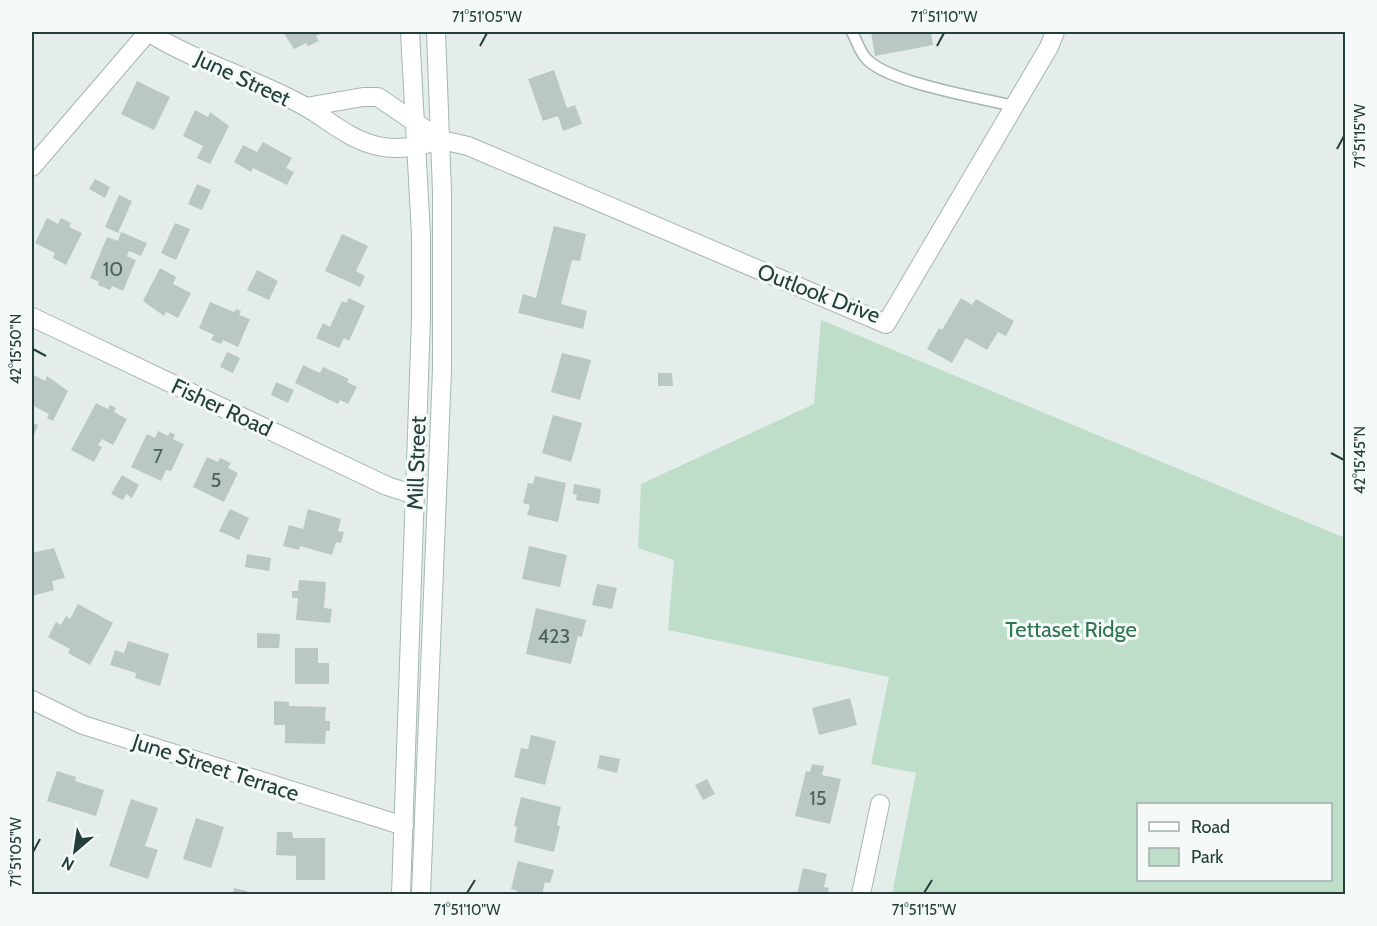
<svg xmlns="http://www.w3.org/2000/svg" width="1377" height="926" font-family="Cabin,sans-serif">
<rect width="100%" height="100%" fill="#e4edea"/>
<path fill="#bedeca" fill-rule="evenodd" d="M821 320 1345 538V894H892L916 773 871 764 889 677 668 630 674 560 638 548 641 484 814 404ZM1138 804H1330V880H1138Z"/>
<g fill="#bac8c4">
<path d="M283 32H325L316 36 319 41 308 46 306 43 294 49Z"/>
<path d="M871 32H931L933 45 875 56Z"/>
<path d="M554 70 567 108 575 105 582 124 563 131 558 116 543 121 528 79Z"/>
<path d="M137 81 170 97 154 130 121 114Z"/>
<path d="M195 110 208 117 210 112 229 126 210 164 197 158 203 146 183 136Z"/>
<path d="M263 142 292 158 286 168 294 172 287 185 253 168 251 172 234 162 243 145 257 152Z"/>
<path d="M95 179 110 187 105 198 89 189Z"/>
<path d="M197 184 211 190 202 210 188 204Z"/>
<path d="M119 195 132 201 118 233 105 227Z"/>
<path d="M47 218 58 224 61 218 71 223 69 227 82 233 66 265 53 258 55 253 35 243Z"/>
<path d="M175 223 190 229 176 260 161 253Z"/>
<path d="M554 226 586 234 580 261 572 260 561 304 587 311 583 329 518 313 523 294 536 298Z"/>
<path d="M121 232 147 243 141 256 129 251 127 256 136 260 123 291 112 286 110 290 98 285 99 282 90 278 107 237 118 241Z"/>
<path d="M342 234 368 246 356 271 365 276 360 287 325 271Z"/>
<path d="M160 268 176 277 173 284 191 293 178 318 166 312 164 316 143 301Z"/>
<path d="M257 270 278 281 269 300 247 290Z"/>
<path d="M349 298 365 306 349 341 344 338 339 348 316 338 323 323 330 327 342 301 346 303Z"/>
<path d="M961 298 972 305 976 299 1014 321 1006 336 998 332 987 350 966 338 952 363 927 349 939 328 942 330Z"/>
<path d="M210 302 234 312 236 309 241 311 239 315 250 319 238 347 223 340 221 344 211 340 214 335 199 328Z"/>
<path d="M227 352 240 358 233 373 220 367Z"/>
<path d="M562 353 591 360 580 400 551 392Z"/>
<path d="M303 365 320 373 323 367 349 379 347 382 357 387 348 404 340 400 338 404 295 383Z"/>
<path d="M658 373H672L673 386H658Z"/>
<path d="M32 374 45 381 47 376 68 391 53 421 47 418 49 414 32 405Z"/>
<path d="M276 382 294 390 288 403 271 395Z"/>
<path d="M96 403 108 409 110 405 116 408 114 412 127 419 113 445 102 439 98 445 102 447 94 462 71 450Z"/>
<path d="M553 415 582 423 571 462 542 453Z"/>
<path d="M32 422 38 425 32 440Z"/>
<path d="M158 431 168 436 170 432 175 435 173 439 184 444 171 471 166 470 161 481 131 467 147 434 155 438Z"/>
<path d="M207 457 218 462 220 458 231 463 228 468 238 473 224 502 193 487Z"/>
<path d="M122 475 139 485 132 498 126 494 123 500 111 494Z"/>
<path d="M535 476 566 483 558 522 527 515 530 505 523 503 528 483 533 484Z"/>
<path d="M574 484 601 489 599 504 576 500 577 495 573 494Z"/>
<path d="M230 509 249 518 239 540 219 531Z"/>
<path d="M308 509 341 519 338 531 344 532 341 543 336 542 332 555 300 546 299 550 283 546 289 525 303 529Z"/>
<path d="M529 546 567 555 560 587 522 579Z"/>
<path d="M54 548 65 578 52 581 54 590 32 596V553Z"/>
<path d="M247 554 271 558 269 571 245 567Z"/>
<path d="M299 580 326 582 324 608 332 609 330 623 296 620 298 598H292V591H298Z"/>
<path d="M597 584 617 588 612 609 592 605Z"/>
<path d="M78 604 113 623 90 665 68 653 70 649 48 637 56 622 61 625 66 616 70 619Z"/>
<path d="M536 608 586 620 582 637 578 636 571 664 526 654Z"/>
<path d="M257 633 280 634 279 648H257Z"/>
<path d="M128 641 169 654 160 686 135 678 136 673 110 665 115 650 124 653Z"/>
<path d="M295 648H318V663H329V684H295Z"/>
<path d="M850 698 857 725 819 735 812 708Z"/>
<path d="M274 701 289 702V706L326 707 325 721H330V731H326L325 744 285 743V725H274Z"/>
<path d="M531 735 556 741 545 785 514 777 521 748 528 749Z"/>
<path d="M600 755 620 759 617 773 597 768Z"/>
<path d="M812 764 824 766 822 775 841 779 830 824 795 816 806 771 810 772Z"/>
<path d="M57 771 76 777 75 781 104 790 96 816 47 801Z"/>
<path d="M707 779 715 794 703 800 695 785Z"/>
<path d="M521 797 561 807 557 825 560 826 554 852 514 842 517 827 514 826Z"/>
<path d="M131 799 158 808 145 846 158 850 148 879 109 866Z"/>
<path d="M196 818 224 827 211 868 183 859Z"/>
<path d="M277 832H292L293 838H325V880H296V856L276 855Z"/>
<path d="M518 861 554 870 550 883 545 882 542 894H517L518 891 511 889Z"/>
<path d="M803 868 827 874 824 887 829 888 828 894H797Z"/>
<path d="M234 888 247 891V894H233Z"/>
</g>
<g fill="none" stroke-linecap="round" stroke-linejoin="round">
<g stroke="#a7b5b2" stroke-width="13">
<path id="service" d="M852 32C856 39 859 50 865 57 883 82 981 98 1014 106"/>
</g>
<g stroke="#a7b5b2" stroke-width="20">
<g id="minor">
<path d="M441 140 468 146 886 324 1049 47 1055 32"/>
<path d="M32 167 148 32"/>
<path d="M32 317 387 486 415 495"/>
<path d="M32 700 83 725 404 826"/>
<path d="M861 894 880 804"/>
</g>
</g>
<g stroke="#a7b5b2" stroke-width="20">
<g id="tertiary">
<path d="M148 32C197 63 255 78 306 107 330 121 350 140 378 146 399 151 421 146 441 140"/>
<path d="M306 107 363 97H378L441 140"/>
</g>
</g>
<g stroke="#a3b9b4" stroke-width="20">
<g id="secondary">
<path d="M401 894 421 319V235L410 32"/>
<path d="M421 894 442 370V192L436 32"/>
</g>
</g>
<use href="#service" stroke="#fff" stroke-width="10"/>
<use href="#minor" stroke="#fff" stroke-width="18"/>
<use href="#tertiary" stroke="#fff" stroke-width="18"/>
<use href="#secondary" stroke="#fff" stroke-width="18"/>
</g>
<path fill="none" stroke="#243f3b" stroke-width="2" d="M480 46 487 33M937 46 944 33M1337 149 1344 136M33 349 46 356M1331 453 1344 460M33 852 40 839M467 893 475 880M924 893 932 880"/>
<g text-anchor="middle" stroke-width="6" stroke-linejoin="round" paint-order="stroke">
<g font-size="20" fill="#4a615d">
<text x="113" y="276">10</text>
<text x="158" y="463">7</text>
<text x="216" y="487">5</text>
<text x="554" y="643">423</text>
<text x="818" y="805">15</text>
</g>
<g font-size="22" fill="#243f3b" stroke="#f5faf8">
<text transform="translate(243 78) rotate(25)" y="8">June Street</text>
<text transform="translate(819 293) rotate(21)" y="8">Outlook Drive</text>
<text transform="translate(222 407) rotate(25)" y="8">Fisher Road</text>
<text transform="translate(416 463) rotate(-88)" y="8">Mill Street</text>
<text transform="translate(216 767) rotate(18)" y="8">June Street Terrace</text>
</g>
<g font-size="22" fill="#2f7552" stroke="#f5faf8">
<text x="1071" y="637">Tettaset Ridge</text>
</g>
</g>
<rect width="1377" height="926" fill="none" stroke="#f5faf8" stroke-width="66"/>
<rect x="1137" y="803" width="195" height="78" fill="#f5faf8" stroke="#a1afac" stroke-width="1.5"/>
<rect x="1149" y="822" width="30" height="9" fill="#ffffff" stroke="#a1afac" stroke-width="1.5"/>
<text x="1191" y="833" font-size="18" fill="#243f3b">Road</text>
<rect x="1149" y="848" width="30" height="18" fill="#bedeca" stroke="#a1afac" stroke-width="1.5"/>
<text x="1191" y="863" font-size="18" fill="#243f3b">Park</text>
<g transform="translate(75 851) rotate(209)" stroke="#f5faf8" stroke-width="4.5" paint-order="stroke">
<path d="M0-4.5L10 22L0 15L-10 22Z" fill="#243f3b"/>
<text y="-9" font-size="16" font-weight="bold" text-anchor="middle" fill="#243f3b">N</text>
</g>
<rect x="33" y="33" width="1311" height="860" fill="none" stroke="#243f3b" stroke-width="2"/>
<g font-size="15" text-anchor="middle" fill="#243f3b">
<text x="487" y="22">71°51'05"W</text>
<text x="944" y="22">71°51'10"W</text>
<text transform="translate(1360 136) rotate(-90)" y="5">71°51'15"W</text>
<text transform="translate(16 349) rotate(-90)" y="5">42°15'50"N</text>
<text transform="translate(1360 460) rotate(-90)" y="5">42°15'45"N</text>
<text transform="translate(16 852) rotate(-90)" y="5">71°51'05"W</text>
<text x="467" y="915">71°51'10"W</text>
<text x="924" y="915">71°51'15"W</text>
</g>
</svg>
